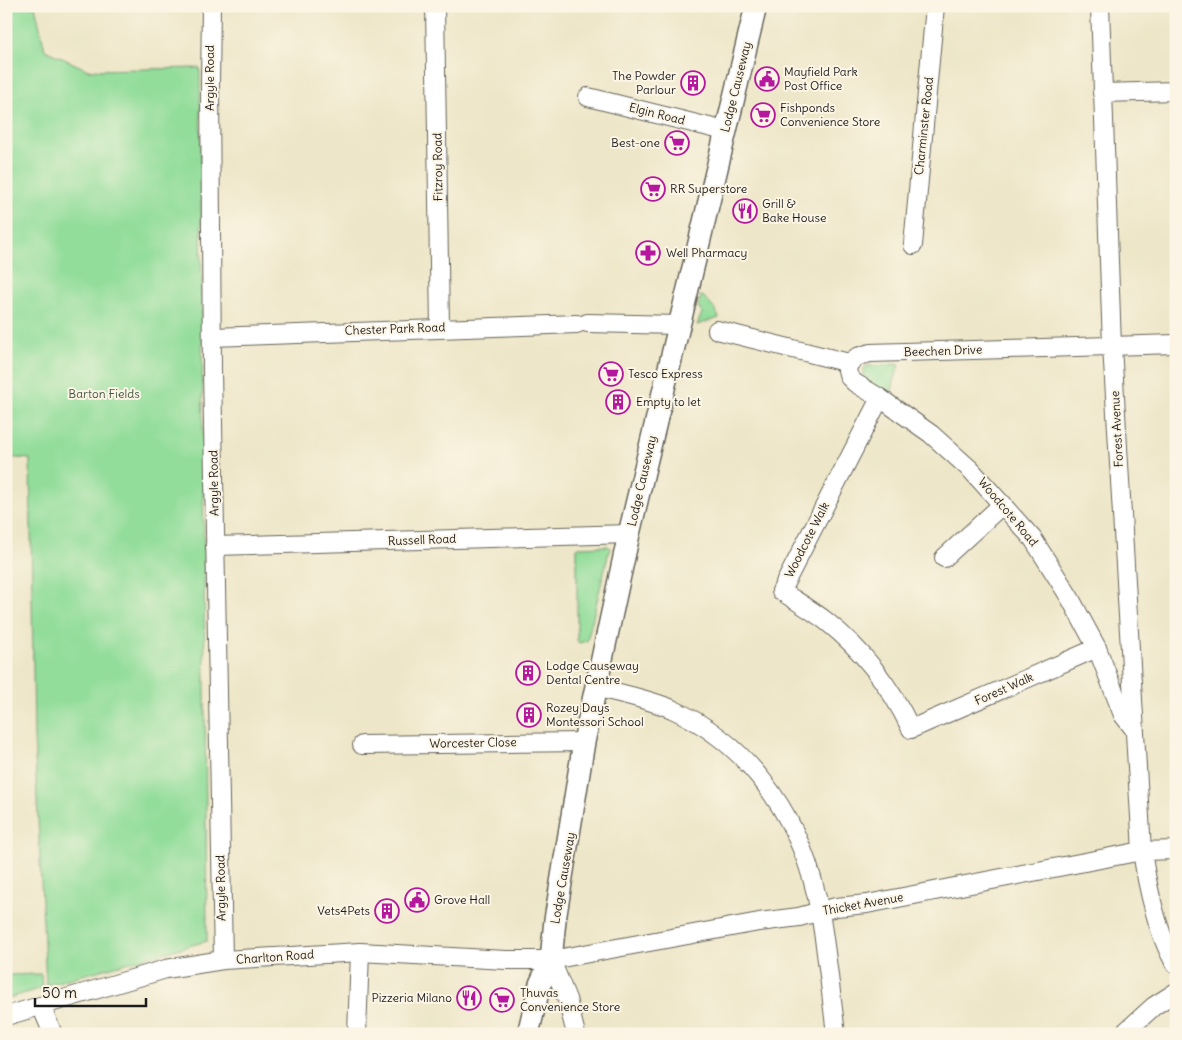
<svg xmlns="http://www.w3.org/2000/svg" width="1182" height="1040" font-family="Delius,sans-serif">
<rect width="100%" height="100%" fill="#fcf5e5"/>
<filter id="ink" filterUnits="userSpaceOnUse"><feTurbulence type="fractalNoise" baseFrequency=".02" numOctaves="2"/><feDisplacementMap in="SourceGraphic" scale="10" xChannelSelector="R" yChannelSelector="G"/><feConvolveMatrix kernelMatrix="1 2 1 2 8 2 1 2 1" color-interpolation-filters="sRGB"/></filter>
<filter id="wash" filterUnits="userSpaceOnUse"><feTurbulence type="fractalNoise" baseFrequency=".0096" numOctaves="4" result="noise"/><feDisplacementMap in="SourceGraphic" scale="20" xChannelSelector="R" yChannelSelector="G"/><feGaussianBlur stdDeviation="1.12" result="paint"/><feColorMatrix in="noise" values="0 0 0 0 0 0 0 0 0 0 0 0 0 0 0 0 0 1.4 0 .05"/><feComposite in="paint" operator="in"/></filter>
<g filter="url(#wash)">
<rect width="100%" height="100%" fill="#ede6c8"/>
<g fill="#92dd9a" stroke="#577c5b">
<path d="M6 6H35L45 50 88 70 200 68 207 941 46 985 34 737 30 459 6 457Z"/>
<path d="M701 296H703L716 311 719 318 697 325 702 313 698 306Z"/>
<path d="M899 364 890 397 864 378V368L867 366Z"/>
<path d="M608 546 610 548 587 641 579 643 577 640V548L579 547Z"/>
<path d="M41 974 42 988 6 999V975Z"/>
</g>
</g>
<g filter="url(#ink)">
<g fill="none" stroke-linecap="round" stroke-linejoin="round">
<g stroke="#656358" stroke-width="20">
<g id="minor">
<path d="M211 6 210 85 212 370 223 960"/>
<path d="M435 6 440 328"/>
<path d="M1100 6 1112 346 1142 851C1147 885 1158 936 1176 965"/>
<path d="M1102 93 1176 91"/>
<path d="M588 97 725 131"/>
<path d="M913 245 935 6"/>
<path d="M587 323 679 325"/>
<path d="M717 330 849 363 857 357 870 353 1176 344"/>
<path d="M213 337 577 324"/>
<path d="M849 363 847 370 849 377 855 383 880 398 931 434 971 470 1033 539 1070 598 1097 648 1123 715 1134 729"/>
<path d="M880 398 781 591C796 601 812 610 826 621 863 650 891 687 911 729L1097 648"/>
<path d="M215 546 629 534"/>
<path d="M944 558 1003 504"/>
<path d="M596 687C621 694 648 699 672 709 754 746 805 826 820 913 827 953 831 994 836 1034"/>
<path d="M362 745 584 742"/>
<path d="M551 960 567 999 576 1034"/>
<path d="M41 1006 53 1034"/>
<path d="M6 1016 166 969 223 960 360 952 506 960H551L759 922 799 917 836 907 867 904 1142 851 1176 850"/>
<path d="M357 1034 360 952"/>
<path d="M1123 1034 1154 1006 1176 992"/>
</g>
</g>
<g stroke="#656358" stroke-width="24">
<path id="major" d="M528 1034 540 984 551 960 555 920 584 742 629 534 756 6"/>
</g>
<use href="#minor" stroke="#fff" stroke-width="18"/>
<use href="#major" stroke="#fff" stroke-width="21"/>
</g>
</g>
<defs>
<g id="civic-ring" transform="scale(1.25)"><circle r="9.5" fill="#fcf5e5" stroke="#b5179e" stroke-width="1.5"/><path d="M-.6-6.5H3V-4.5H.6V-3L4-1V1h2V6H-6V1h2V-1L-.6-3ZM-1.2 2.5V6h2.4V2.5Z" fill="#b5179e"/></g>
<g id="building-ring" transform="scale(1.25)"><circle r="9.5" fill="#fcf5e5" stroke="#b5179e" stroke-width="1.5"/><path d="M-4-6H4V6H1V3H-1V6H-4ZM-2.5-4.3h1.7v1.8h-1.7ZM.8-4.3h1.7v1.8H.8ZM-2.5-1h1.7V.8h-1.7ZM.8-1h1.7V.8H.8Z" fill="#b5179e"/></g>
<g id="supermarket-ring" transform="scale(1.25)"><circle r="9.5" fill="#fcf5e5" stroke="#b5179e" stroke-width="1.5"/><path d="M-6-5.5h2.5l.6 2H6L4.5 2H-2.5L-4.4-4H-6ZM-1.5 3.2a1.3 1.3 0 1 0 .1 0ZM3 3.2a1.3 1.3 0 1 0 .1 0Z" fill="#b5179e"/></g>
<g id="restaurant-ring" transform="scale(1.25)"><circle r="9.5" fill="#fcf5e5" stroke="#b5179e" stroke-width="1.5"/><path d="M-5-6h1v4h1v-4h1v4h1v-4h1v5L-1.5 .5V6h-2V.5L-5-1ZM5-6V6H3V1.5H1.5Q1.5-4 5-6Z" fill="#b5179e"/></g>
<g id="pharmacy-ring" transform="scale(1.25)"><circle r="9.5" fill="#fcf5e5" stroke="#b5179e" stroke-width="1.5"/><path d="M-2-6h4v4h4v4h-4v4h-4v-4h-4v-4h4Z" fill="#b5179e"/></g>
</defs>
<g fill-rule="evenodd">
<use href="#civic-ring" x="767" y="79"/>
<use href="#building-ring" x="693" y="83"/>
<use href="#supermarket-ring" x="763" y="115"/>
<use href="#supermarket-ring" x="677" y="143"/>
<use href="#supermarket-ring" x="653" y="189"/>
<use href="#restaurant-ring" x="745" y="211"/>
<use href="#pharmacy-ring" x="648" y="253"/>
<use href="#supermarket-ring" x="611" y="374"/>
<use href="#building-ring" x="618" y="402"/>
<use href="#building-ring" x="528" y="673"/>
<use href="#building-ring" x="529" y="715"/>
<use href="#civic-ring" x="417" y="900"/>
<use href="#building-ring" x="387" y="911"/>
<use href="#restaurant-ring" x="469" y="998"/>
<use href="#supermarket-ring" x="502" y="1000"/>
</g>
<g text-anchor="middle" stroke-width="4" stroke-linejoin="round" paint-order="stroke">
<g font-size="12" fill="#1c1c1c" stroke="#fcf5e5" text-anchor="start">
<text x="784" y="76">Mayfield Park<tspan x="784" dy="14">Post Office</tspan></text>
<text x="676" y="80" text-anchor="end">The Powder<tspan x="676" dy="14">Parlour</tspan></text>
<text x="780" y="112">Fishponds<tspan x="780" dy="14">Convenience Store</tspan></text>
<text x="660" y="147" text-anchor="end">Best-one</text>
<text x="670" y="193">RR Superstore</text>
<text x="762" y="208">Grill &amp;<tspan x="762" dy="14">Bake House</tspan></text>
<text x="666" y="257">Well Pharmacy</text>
<text x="628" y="378">Tesco Express</text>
<text x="636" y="406">Empty to let</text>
<text x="546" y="670">Lodge Causeway<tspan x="546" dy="14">Dental Centre</tspan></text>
<text x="546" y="712">Rozey Days<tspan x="546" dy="14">Montessori School</tspan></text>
<text x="434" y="904">Grove Hall</text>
<text x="370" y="915" text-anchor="end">Vets4Pets</text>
<text x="520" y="997">Thuvas<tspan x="520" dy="14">Convenience Store</tspan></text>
<text x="452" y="1002" text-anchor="end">Pizzeria Milano</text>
</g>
<g font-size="12" fill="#1c1c1c" stroke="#fcf5e5">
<text transform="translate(210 78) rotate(-90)" y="4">Argyle Road</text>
<text transform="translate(736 87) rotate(-76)" y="4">Lodge Causeway</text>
<text transform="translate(657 114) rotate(14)" y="4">Elgin Road</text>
<text transform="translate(924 126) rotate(-84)" y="4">Charminster Road</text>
<text transform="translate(438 167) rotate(-91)" y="4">Fitzroy Road</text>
<text transform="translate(395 329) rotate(-2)" y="4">Chester Park Road</text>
<text transform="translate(943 351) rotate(-2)" y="4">Beechen Drive</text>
<text transform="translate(1117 429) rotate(-93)" y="4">Forest Avenue</text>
<text transform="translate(642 481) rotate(-77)" y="4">Lodge Causeway</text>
<text transform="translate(214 483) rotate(-91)" y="4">Argyle Road</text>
<text transform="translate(1008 512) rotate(50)" y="4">Woodcote Road</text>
<text transform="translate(422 540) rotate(-2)" y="4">Russell Road</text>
<text transform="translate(807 540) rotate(-63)" y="4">Woodcote Walk</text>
<text transform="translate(1004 689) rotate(-24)" y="4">Forest Walk</text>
<text transform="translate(473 743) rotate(-1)" y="4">Worcester Close</text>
<text transform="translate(563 878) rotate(-80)" y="4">Lodge Causeway</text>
<text transform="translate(221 888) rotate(-91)" y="4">Argyle Road</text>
<text transform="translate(863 904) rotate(-10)" y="4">Thicket Avenue</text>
<text transform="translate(275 957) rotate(-4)" y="4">Charlton Road</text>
</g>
<g font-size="12" fill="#3f5642" stroke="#fcf5e5">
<text x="104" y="398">Barton Fields</text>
</g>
</g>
<rect width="1182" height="1040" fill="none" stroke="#fcf5e5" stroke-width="25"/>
<path d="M35 998v8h111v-8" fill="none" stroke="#1c1c1c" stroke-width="2.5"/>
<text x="42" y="998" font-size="15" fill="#1c1c1c" stroke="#fcf5e5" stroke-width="4" paint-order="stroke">50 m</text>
</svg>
